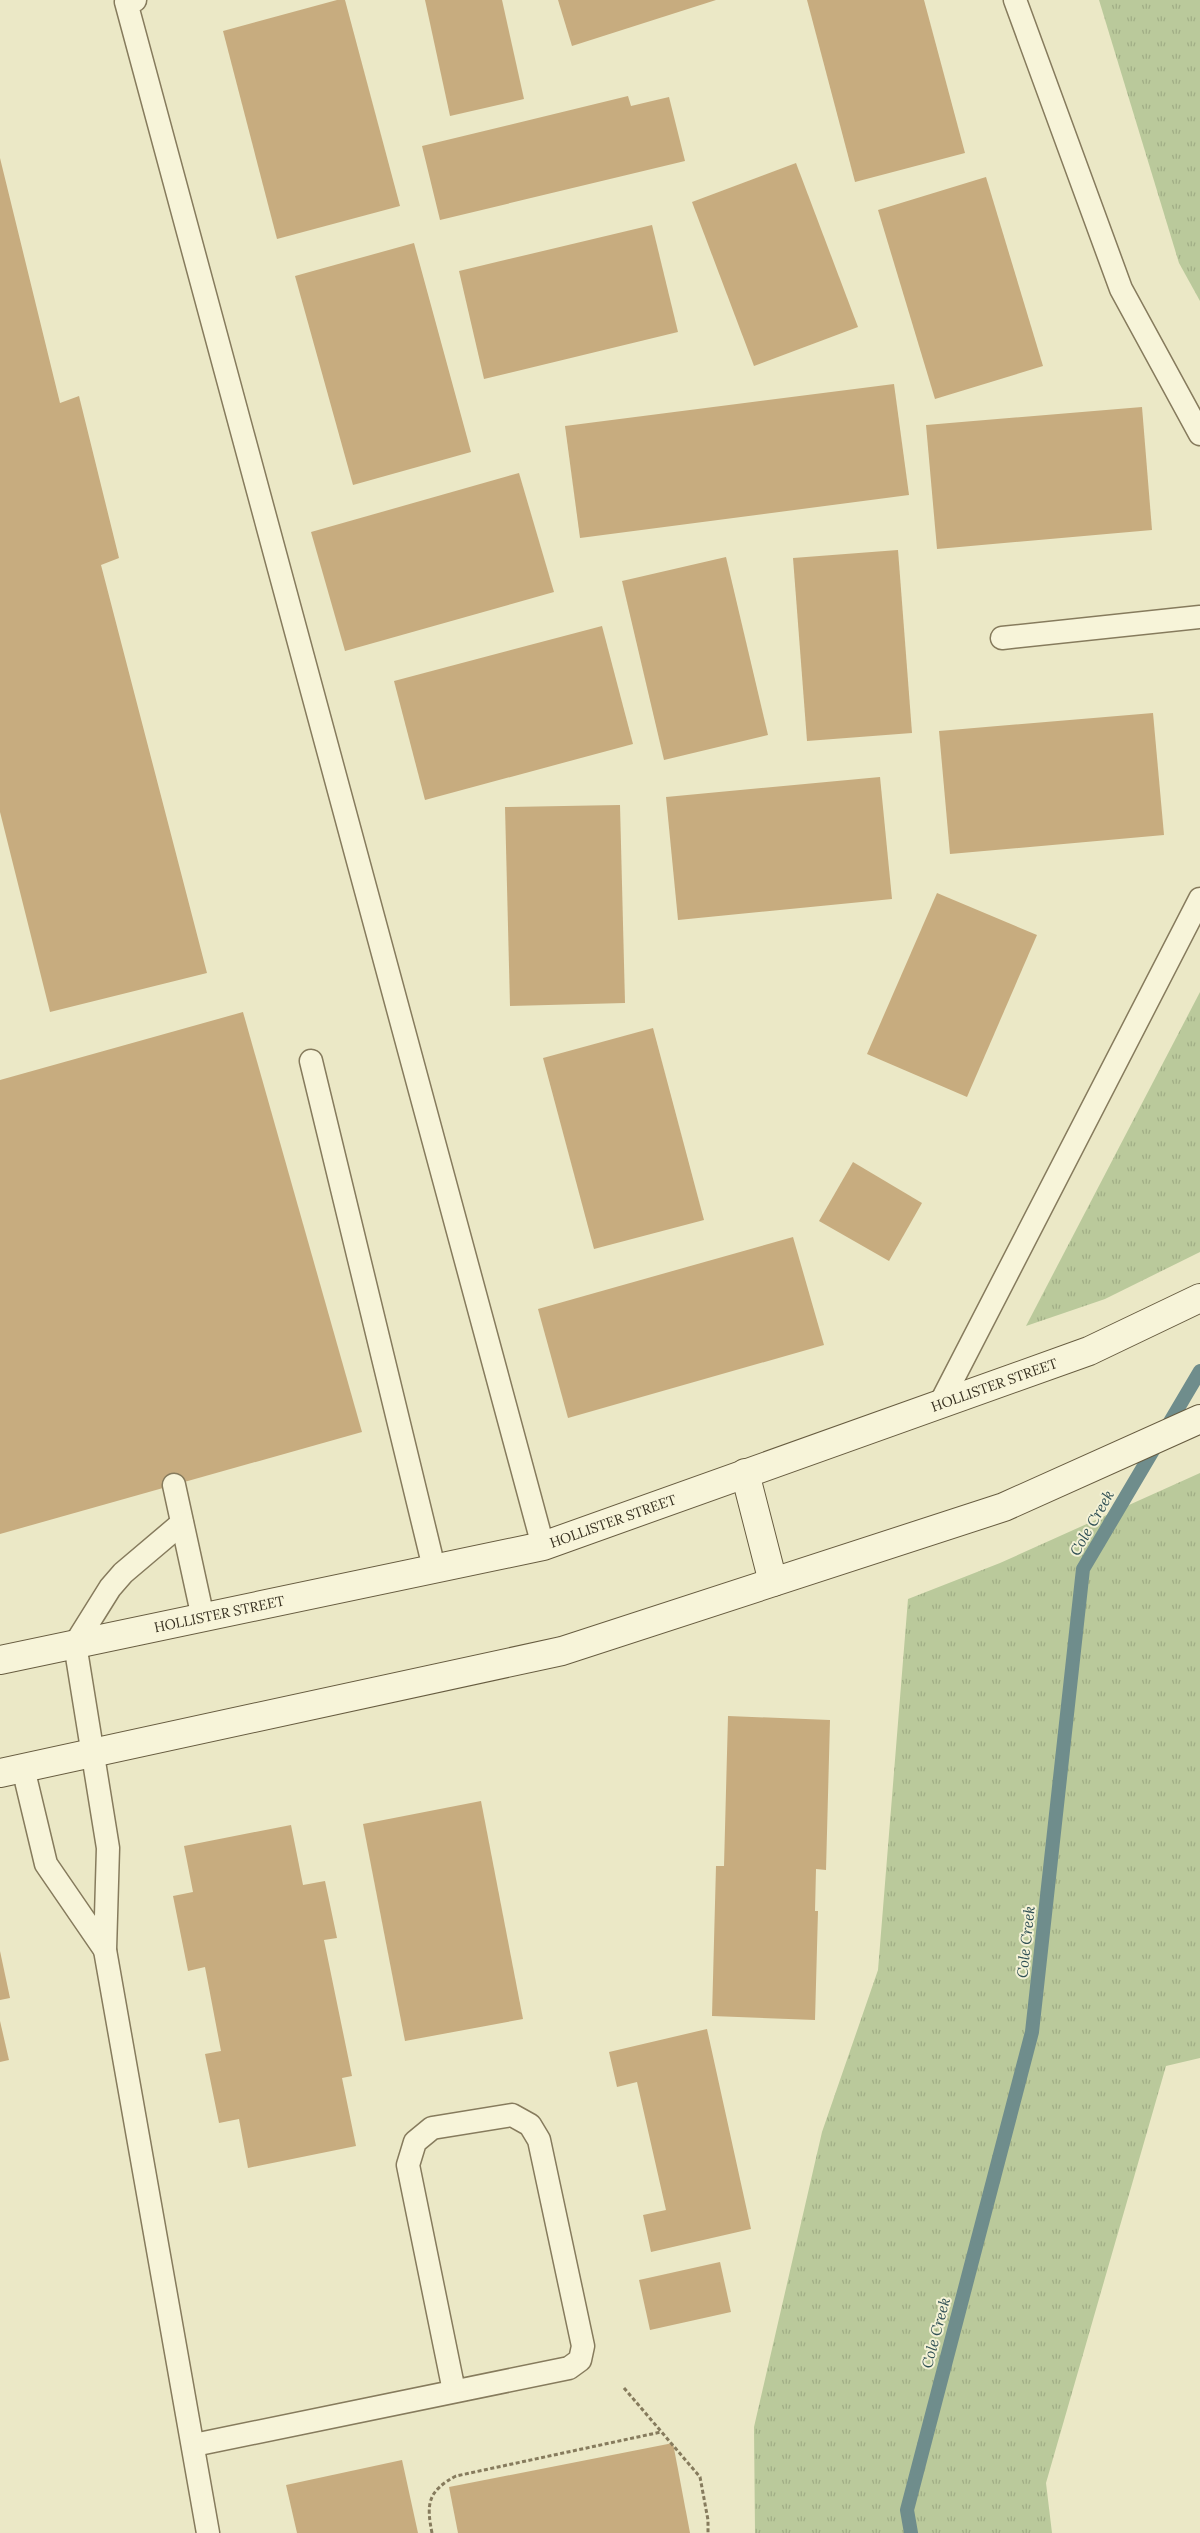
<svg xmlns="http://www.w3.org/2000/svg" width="1200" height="2533" font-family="Lora,serif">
<defs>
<pattern id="grass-tufts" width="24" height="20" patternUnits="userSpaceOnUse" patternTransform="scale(1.25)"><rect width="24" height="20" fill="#bac99b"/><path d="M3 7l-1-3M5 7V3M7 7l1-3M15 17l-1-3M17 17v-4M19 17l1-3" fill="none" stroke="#a0ad85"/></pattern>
</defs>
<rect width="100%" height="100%" fill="#ebe8c6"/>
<g fill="url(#grass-tufts)">
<path d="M1099 0H1200V301L1179 263Z"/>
<path d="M1200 992V1252L1105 1299 1026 1326Z"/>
<path d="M1200 1473V2058L1166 2066 1046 2483 1052 2533H755L754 2427 822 2132 878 1970 908 1599 1000 1563Z"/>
</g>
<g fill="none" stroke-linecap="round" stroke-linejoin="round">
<path stroke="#6f8d8c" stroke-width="14" d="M911 2533 907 2510 1032 2032 1083 1569 1200 1371"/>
</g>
<g fill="#c7ac7f">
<path d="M337 0H345L400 206 277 239 223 31Z"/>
<path d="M425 0H502L524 99 450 116Z"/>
<path d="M558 0H716L572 46Z"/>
<path d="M807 0H924L965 153 855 182Z"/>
<path d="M628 96 631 106 669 97 685 161 440 220 422 146Z"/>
<path d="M0 158 60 403 79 396 119 558 101 565 207 973 50 1012 0 812Z"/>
<path d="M796 163 858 327 754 366 692 202Z"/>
<path d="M986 177 1043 366 935 399 878 210Z"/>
<path d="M652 225 678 332 484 379 459 271Z"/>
<path d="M414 243 471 452 353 485 295 276Z"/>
<path d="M894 384 909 495 580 538 565 426Z"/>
<path d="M1142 407 1152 530 937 549 926 425Z"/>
<path d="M519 473 554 592 345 651 311 532Z"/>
<path d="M898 550 912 733 807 741 793 558Z"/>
<path d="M726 557 768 735 664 760 622 581Z"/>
<path d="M602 626 633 744 425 800 394 681Z"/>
<path d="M1153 713 1164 835 950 854 939 731Z"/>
<path d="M880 777 892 899 678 920 666 797Z"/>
<path d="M620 805 625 1003 510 1006 505 807Z"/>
<path d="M937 893 1037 935 967 1097 867 1054Z"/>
<path d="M243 1012 362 1432 0 1534V1080Z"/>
<path d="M653 1028 704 1220 594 1249 543 1058Z"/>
<path d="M853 1162 922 1203 889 1261 819 1221Z"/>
<path d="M793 1237 824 1345 568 1418 538 1309Z"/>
<path d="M728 1716 830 1720 826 1870 816 1869 815 1911H818L815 2020 712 2016 716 1866H724Z"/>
<path d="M481 1801 523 2019 405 2041 363 1824Z"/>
<path d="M291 1825 303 1885 325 1881 337 1938 324 1940 352 2076 342 2078 356 2146 248 2168 239 2119 219 2123 205 2054 221 2051 205 1967 188 1971 173 1896 193 1892 184 1846Z"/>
<path d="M0 1951 10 1998 0 2000Z"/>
<path d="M0 2021 9 2060 0 2062Z"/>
<path d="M707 2029 751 2229 651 2252 643 2215 666 2210 637 2082 617 2087 609 2052Z"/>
<path d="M720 2262 731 2312 650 2330 639 2280Z"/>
<path d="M673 2443 690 2533H458L449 2487Z"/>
<path d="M402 2460 418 2533H297L286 2485Z"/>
</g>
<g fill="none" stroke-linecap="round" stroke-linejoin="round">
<g stroke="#867b5d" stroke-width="25">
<g id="service">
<path d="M135 0 126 2 543 1546"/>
<path d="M1015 0 1121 289 1200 434"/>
<path d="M1002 638 1200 617"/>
<path d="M311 1061 434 1568"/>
<path d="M941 1402 1200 899"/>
<path d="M174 1485 203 1618"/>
<path d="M182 1523 123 1573 110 1588 75 1644 108 1848 105 1950 208 2533"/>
<path d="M23 1768 46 1864 105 1950"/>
<path d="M194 2445 569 2368 580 2360 583 2346 539 2140 530 2125 512 2115 432 2128 415 2142 408 2165 454 2391"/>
</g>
</g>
<g stroke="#675c40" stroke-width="30">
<g id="secondary">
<path d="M745 1473 773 1582"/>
<path id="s1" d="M0 1660 543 1546 1089 1351 1200 1298"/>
<path d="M0 1773 562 1651 1004 1507 1200 1419"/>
</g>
</g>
<g stroke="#867b5d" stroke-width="3" stroke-dasharray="4 2.5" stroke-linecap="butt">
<path d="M624 2388 700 2477 708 2520V2533"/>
<path d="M432 2533C426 2503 428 2491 456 2476L661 2432"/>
</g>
<use href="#service" stroke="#f7f4d9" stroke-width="22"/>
<use href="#secondary" stroke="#f7f4d9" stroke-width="28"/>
</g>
<g text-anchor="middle" stroke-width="4" stroke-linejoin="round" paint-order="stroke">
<g font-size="14" fill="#373020" stroke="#f3f1d5">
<text dy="5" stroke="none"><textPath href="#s1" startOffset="1034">HOLLISTER STREET</textPath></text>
<text dy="5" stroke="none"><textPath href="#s1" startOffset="629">HOLLISTER STREET</textPath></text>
<text dy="5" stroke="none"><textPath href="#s1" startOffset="224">HOLLISTER STREET</textPath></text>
</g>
<g font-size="15" font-style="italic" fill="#305055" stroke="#f3f1d5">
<text transform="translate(1092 1523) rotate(-60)" y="5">Cole Creek</text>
<text transform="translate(1026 1942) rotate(-84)" y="5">Cole Creek</text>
<text transform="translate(936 2333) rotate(-75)" y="5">Cole Creek</text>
</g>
</g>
</svg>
